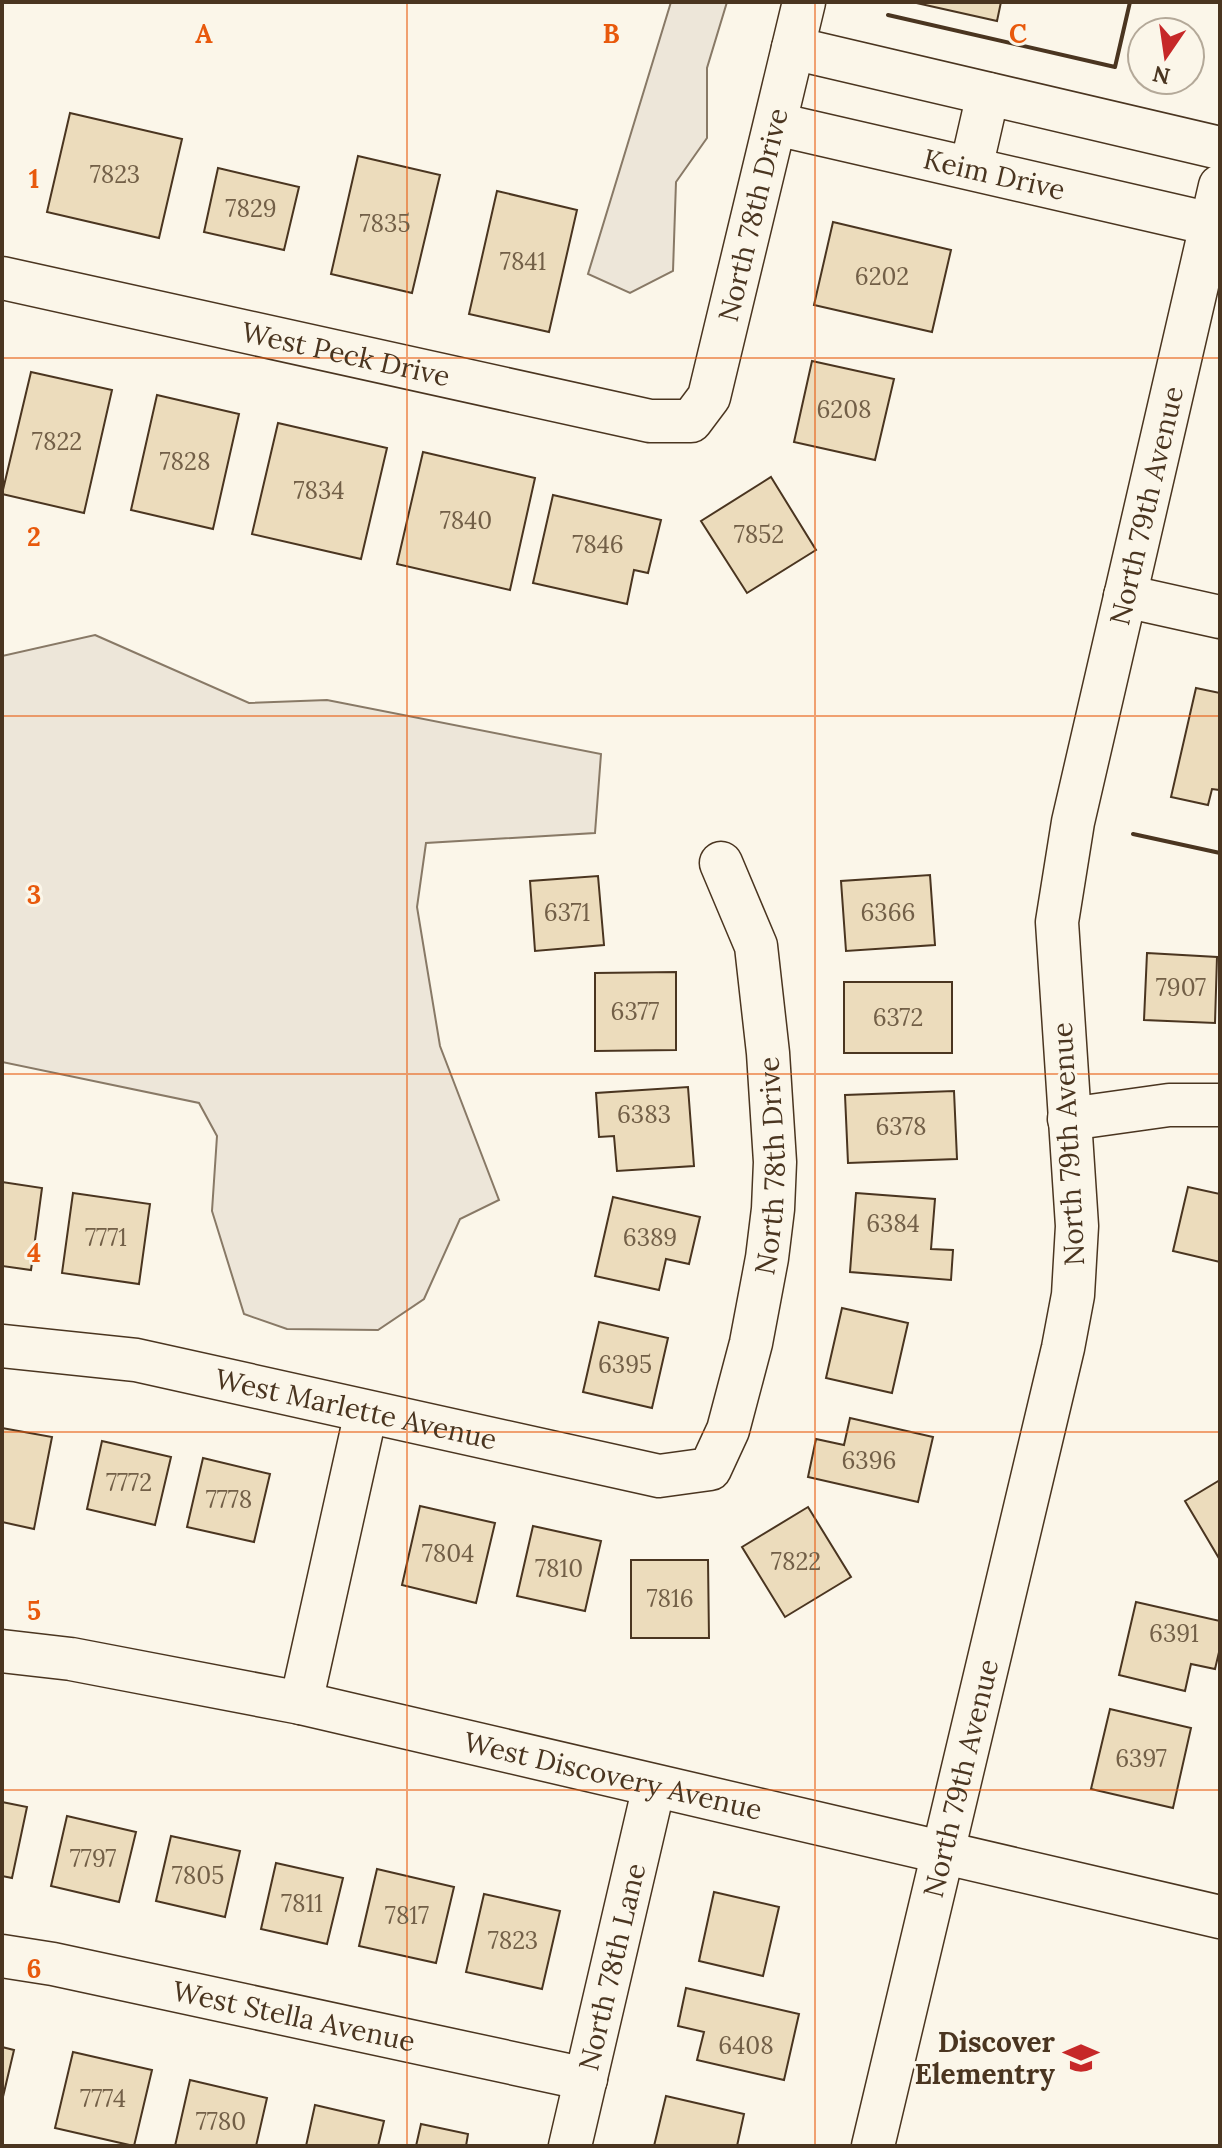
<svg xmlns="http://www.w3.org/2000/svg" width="1222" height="2148" font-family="Lora,serif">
<rect width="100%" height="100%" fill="#fbf6e9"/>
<g fill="#ede6d9" stroke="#887966" stroke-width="2">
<path d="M671 2H727L707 68V138L676 182 673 271 630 293 588 274Z"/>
<path d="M95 635 249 703 327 700 601 754 595 833 426 843 417 907 440 1046 499 1200 460 1219 424 1299 378 1330 287 1329 244 1314 212 1211 217 1136 199 1103 2 1062V656Z"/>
</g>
<g fill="#ecdcbc" stroke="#4a3520" stroke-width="2">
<path d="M912 2H1001L997 21Z"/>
<path d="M70 113 182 139 159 238 47 212Z"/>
<path d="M358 156 440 175 412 293 331 274Z"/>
<path d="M218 168 299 187 284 250 204 232Z"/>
<path d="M497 191 577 210 549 332 469 314Z"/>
<path d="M833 222 951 250 932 332 814 305Z"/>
<path d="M812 361 894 379 875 460 794 442Z"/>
<path d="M31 372 112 390 84 513 2 494Z"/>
<path d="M157 395 239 414 213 529 131 510Z"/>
<path d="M278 423 387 448 361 559 252 534Z"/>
<path d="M423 452 535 478 510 590 397 564Z"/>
<path d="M771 477 816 550 747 593 701 521Z"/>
<path d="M553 495 661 520 648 573 634 570 627 604 533 583Z"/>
<path d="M1196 688 1220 693V790L1212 789 1208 805 1171 797Z"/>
<path d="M930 875 935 945 846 951 841 881Z"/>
<path d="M598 876 604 945 535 951 530 881Z"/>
<path d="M1147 953 1217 957 1215 1023 1144 1020Z"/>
<path d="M676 972V1050L595 1051V973Z"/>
<rect x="844" y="982" width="108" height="71"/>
<path d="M688 1087 694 1166 617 1171 614 1136 599 1137 596 1093Z"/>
<path d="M954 1091 957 1159 848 1163 845 1095Z"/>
<path d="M2 1182 42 1188 31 1270 2 1266Z"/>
<path d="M1188 1187 1220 1194V1262L1173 1251Z"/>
<path d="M73 1193 150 1204 139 1284 62 1273Z"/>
<path d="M856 1193 935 1199 931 1249 953 1250 951 1280 850 1272Z"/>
<path d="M613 1197 700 1217 689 1264 666 1259 659 1290 595 1276Z"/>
<path d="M842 1308 908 1323 892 1393 826 1378Z"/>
<path d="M599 1322 668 1338 652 1408 583 1392Z"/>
<path d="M850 1418 933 1437 918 1502 808 1477 816 1439 844 1445Z"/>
<path d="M2 1428 52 1437 34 1529 2 1522Z"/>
<path d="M102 1441 171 1457 155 1525 87 1509Z"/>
<path d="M203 1458 270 1474 254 1542 187 1527Z"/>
<path d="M1220 1480V1560L1185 1501Z"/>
<path d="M420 1506 495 1523 476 1603 402 1585Z"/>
<path d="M808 1507 851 1577 785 1617 742 1547Z"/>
<path d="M533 1526 601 1541 585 1611 517 1596Z"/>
<path d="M631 1560H708L709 1638H631Z"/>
<path d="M1136 1602 1220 1621V1648L1215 1669 1191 1664 1185 1691 1119 1675Z"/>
<path d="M1110 1709 1191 1728 1173 1808 1091 1789Z"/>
<path d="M2 1802 27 1807 12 1878 2 1876Z"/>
<path d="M67 1816 136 1832 119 1902 51 1886Z"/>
<path d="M171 1836 240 1851 225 1917 156 1901Z"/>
<path d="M276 1863 343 1878 327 1944 261 1929Z"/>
<path d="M377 1869 454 1887 436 1963 359 1946Z"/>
<path d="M714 1892 779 1907 763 1976 699 1961Z"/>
<path d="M484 1894 560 1911 542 1989 466 1972Z"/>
<path d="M686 1988 799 2014 784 2080 697 2060 704 2032 678 2026Z"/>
<path d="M2 2047 14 2050 2 2101Z"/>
<path d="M73 2052 152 2070 134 2146 55 2128Z"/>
<path d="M190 2080 267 2098 256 2146H175Z"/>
<path d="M666 2096 744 2114 737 2146H654Z"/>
<path d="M315 2105 384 2121 378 2146H306Z"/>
<path d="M421 2124 468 2134 466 2146H416Z"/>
</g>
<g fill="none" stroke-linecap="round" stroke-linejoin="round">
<g stroke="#4a3520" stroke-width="45">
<g id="minor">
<path d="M793 48 1220 148"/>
<path id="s1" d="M776 124 1211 224"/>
<path d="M971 168 988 94"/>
<path id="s2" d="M2 278 650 421H691L709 397 804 2"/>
<path d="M1125 596 1220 617"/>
<path d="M1069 1119 1169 1105H1220"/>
<path id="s3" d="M2 1346 136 1360 659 1476 710 1469 728 1430 751 1343 767 1258 773 1209 775 1162 768 1053 756 946 721 863"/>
<path id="s4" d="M2 1651 71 1659 301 1703 1220 1917"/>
<path d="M301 1703 366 1412"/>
<path id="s5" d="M2 1956 53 1964 586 2079"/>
<path id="s6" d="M570 2146 654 1786"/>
<path id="s7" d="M873 2146 1063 1348 1073 1295 1077 1226 1057 922 1073 822 1220 186"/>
</g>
</g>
<use href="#minor" stroke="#fbf6e9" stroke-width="42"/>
<g stroke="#4a3520" stroke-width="4">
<path d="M888 15 1115 67 1130 2"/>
<path d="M1133 834 1220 853"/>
</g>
</g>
<path fill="none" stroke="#e8590c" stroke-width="2" stroke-opacity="0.55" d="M407 2V2146M815 2V2146M2 358H1220M2 716H1220M2 1074H1220M2 1432H1220M2 1790H1220"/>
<defs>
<g id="school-bare" transform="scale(2.76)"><path d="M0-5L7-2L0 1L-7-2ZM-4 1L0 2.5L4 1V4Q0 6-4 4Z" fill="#c62828" stroke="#fbf6e9" stroke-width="2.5" paint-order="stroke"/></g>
</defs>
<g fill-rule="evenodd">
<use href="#school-bare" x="1081" y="2058"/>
</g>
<g text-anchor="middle" stroke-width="6" stroke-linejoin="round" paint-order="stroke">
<g font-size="24" fill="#725f47">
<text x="115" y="183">7823</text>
<text x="251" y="217">7829</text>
<text x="385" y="232">7835</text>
<text x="523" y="270">7841</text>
<text x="882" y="285">6202</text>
<text x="844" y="418">6208</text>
<text x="57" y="450">7822</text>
<text x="185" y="470">7828</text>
<text x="319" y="499">7834</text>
<text x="466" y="529">7840</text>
<text x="759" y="543">7852</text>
<text x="598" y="553">7846</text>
<text x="567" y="921">6371</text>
<text x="888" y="921">6366</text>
<text x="1181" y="996">7907</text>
<text x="635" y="1020">6377</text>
<text x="898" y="1026">6372</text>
<text x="644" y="1123">6383</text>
<text x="901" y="1135">6378</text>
<text x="893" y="1232">6384</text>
<text x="106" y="1246">7771</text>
<text x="650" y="1246">6389</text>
<text x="625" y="1373">6395</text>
<text x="869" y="1469">6396</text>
<text x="129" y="1491">7772</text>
<text x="229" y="1508">7778</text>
<text x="448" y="1562">7804</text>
<text x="796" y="1570">7822</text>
<text x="559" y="1577">7810</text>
<text x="670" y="1607">7816</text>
<text x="1174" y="1642">6391</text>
<text x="1141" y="1767">6397</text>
<text x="93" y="1867">7797</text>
<text x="198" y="1884">7805</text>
<text x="302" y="1912">7811</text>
<text x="407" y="1924">7817</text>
<text x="513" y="1949">7823</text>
<text x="746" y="2054">6408</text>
<text x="103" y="2107">7774</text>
<text x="221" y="2130">7780</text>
</g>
<g font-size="28" fill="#4a3520" stroke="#fbf6e9">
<text dy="10" stroke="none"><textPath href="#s1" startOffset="224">Keim Drive</textPath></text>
<text dy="10" stroke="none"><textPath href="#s2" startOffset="922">North 78th Drive</textPath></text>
<text dy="10" stroke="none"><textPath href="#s2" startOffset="352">West Peck Drive</textPath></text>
<text dy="10" stroke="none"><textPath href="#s7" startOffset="1674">North 79th Avenue</textPath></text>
<text transform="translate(1068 1144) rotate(-93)" y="10">North 79th Avenue</text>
<text dy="10" stroke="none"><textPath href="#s3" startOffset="1034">North 78th Drive</textPath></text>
<text dy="10" stroke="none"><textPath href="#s3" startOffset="360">West Marlette Avenue</textPath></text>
<text dy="10" stroke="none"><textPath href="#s4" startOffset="624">West Discovery Avenue</textPath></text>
<text dy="10" stroke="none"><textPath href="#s7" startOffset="378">North 79th Avenue</textPath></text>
<text dy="10" stroke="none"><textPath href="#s6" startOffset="184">North 78th Lane</textPath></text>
<text dy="10" stroke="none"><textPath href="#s5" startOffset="298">West Stella Avenue</textPath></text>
</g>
<g font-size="28" font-weight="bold" fill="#4a3520" stroke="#fbf6e9" text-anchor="end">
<text x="1055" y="2052">Discover<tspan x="1055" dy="32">Elementry</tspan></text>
</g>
</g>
<g font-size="26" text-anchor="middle" font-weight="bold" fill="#e8590c" stroke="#fbf6e9" stroke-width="6" stroke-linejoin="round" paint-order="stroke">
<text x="204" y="43">A</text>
<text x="611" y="43">B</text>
<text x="1018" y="43">C</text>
<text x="34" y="188">1</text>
<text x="34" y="546">2</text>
<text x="34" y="904">3</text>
<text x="34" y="1262">4</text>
<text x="34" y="1620">5</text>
<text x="34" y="1978">6</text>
</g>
<rect width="1222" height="2148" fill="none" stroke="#4a3520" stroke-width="8"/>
<g transform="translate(1166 56) rotate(193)"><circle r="38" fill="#fbf6e9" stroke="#b4a999" stroke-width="2"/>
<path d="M0-6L14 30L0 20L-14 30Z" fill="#c62828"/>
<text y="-12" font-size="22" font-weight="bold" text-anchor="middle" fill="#4a3520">N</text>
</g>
</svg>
